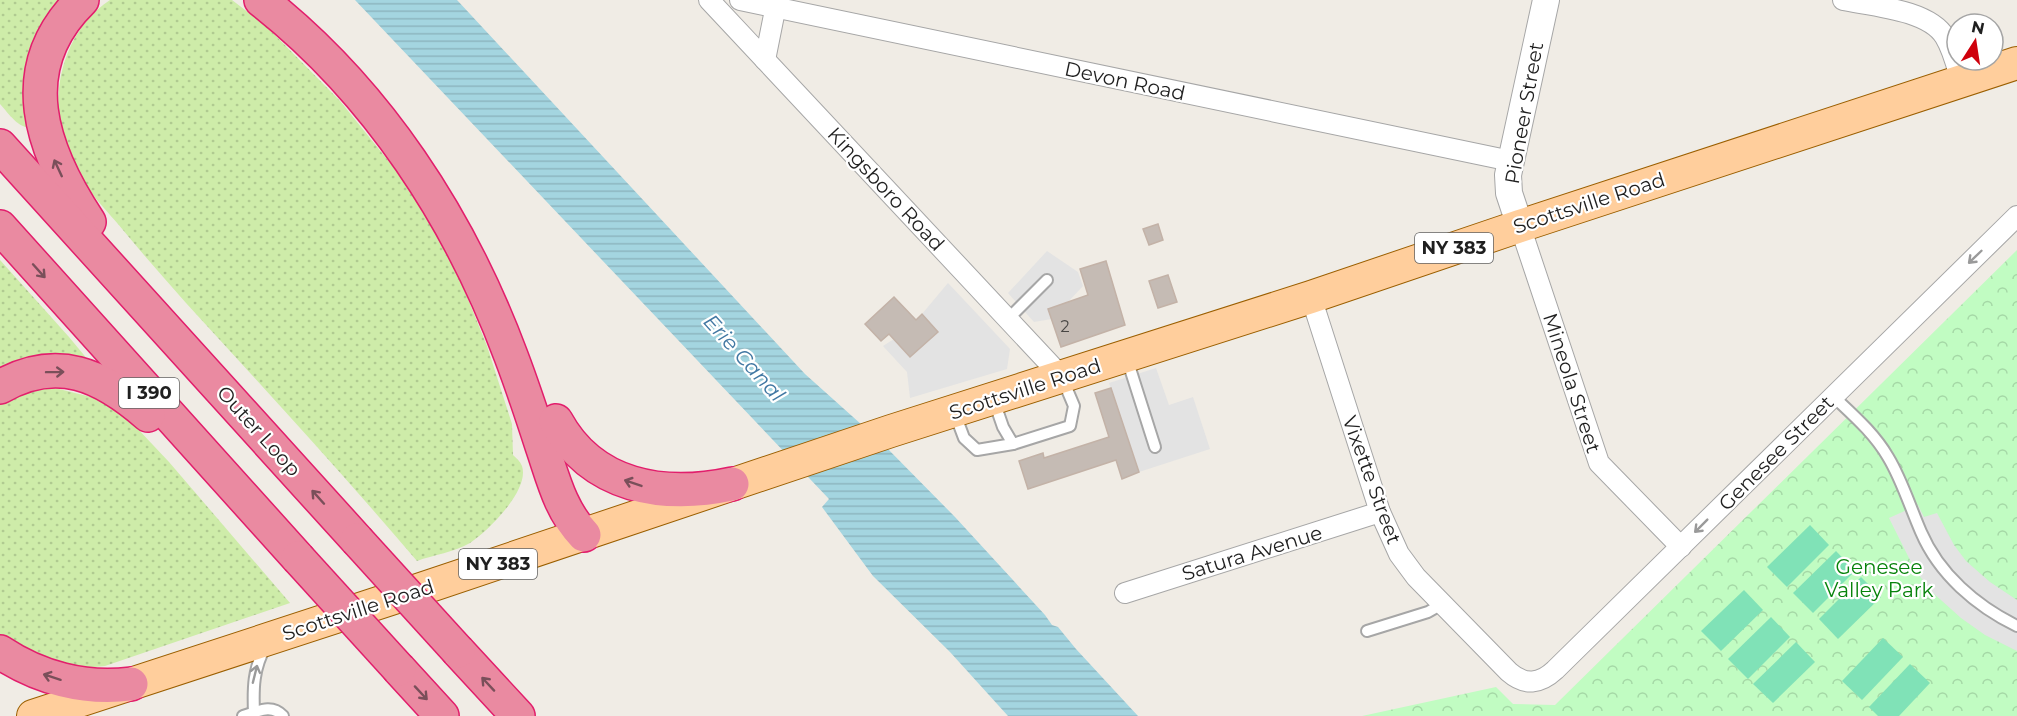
<svg xmlns="http://www.w3.org/2000/svg" width="2017" height="716" font-family="Montserrat,sans-serif">
<defs>
<pattern id="grass-dots" width="8" height="8" patternUnits="userSpaceOnUse" patternTransform="scale(1.5)"><rect width="8" height="8" fill="#ceeca9"/><path d="M2 2h.1M6 6h.1" fill="none" stroke="#b0ca91" stroke-width="1.8" stroke-linecap="round"/></pattern>
<pattern id="park-crowns" width="20" height="18" patternUnits="userSpaceOnUse" patternTransform="scale(1.5)"><rect width="20" height="18" fill="#c1fcc2"/><path d="M2 6a3 3 0 1 1 6 0M12 15a3 3 0 1 1 6 0" fill="none" stroke="#a5d8a6"/></pattern>
<pattern id="water-rules" width="6" height="5" patternUnits="userSpaceOnUse" patternTransform="scale(1.5)"><rect width="6" height="5" fill="#a4d5e0"/><path d="M0 2.5h6" fill="none" stroke="#8db6c0"/></pattern>
</defs>
<rect width="100%" height="100%" fill="#f0ece5"/>
<g fill="url(#grass-dots)">
<path d="M0 0H70L35 128C19 130 10 115 0 104Z"/>
<path d="M110 0H232L265 25 340 101 403 179 446 245 487 346 512 424 513 455C516 458 520 461 522 466 530 490 488 531 470 543 455 552 433 555 417 561 342 473 264 388 186 303 163 277 140 251 118 224 99 202 72 174 64 146 49 93 63 31 110 0Z"/>
<path d="M0 260 69 337 93 366 0 377Z"/>
<path d="M55 388 99 399 120 410 169 462 290 603 105 666 75 669 0 640V405C18 394 34 389 55 388Z"/>
</g>
<path fill="url(#park-crowns)" d="M2017 250V716H1362L1496 687 1513 704 1555 705Z"/>
<g fill="#80e2b7">
<path d="M1810 525 1829 545 1787 587 1767 567Z"/>
<path d="M1836 551 1855 571 1813 613 1793 593Z"/>
<path d="M1861 577 1881 597 1838 639 1819 619Z"/>
<path d="M1744 590 1763 610 1721 651 1701 631Z"/>
<path d="M1771 617 1790 637 1748 679 1728 659Z"/>
<path d="M1883 638 1903 657 1862 700 1842 681Z"/>
<path d="M1796 642 1815 662 1773 703 1753 684Z"/>
<path d="M1910 664 1930 683 1899 716H1878L1869 707Z"/>
</g>
<g fill="#e3e3e3">
<path d="M1047 251 1078 272 1083 286 1052 319 1034 322 1008 293Z"/>
<path d="M948 283 1010 349 1007 369 910 398 907 372 883 346 894 339 910 357 938 332 922 314Z"/>
<path d="M1156 368 1169 405 1193 397 1210 449 1139 472 1109 383Z"/>
<path d="M1918 505 1924 517 1937 513 1954 545 1966 561 1990 582 2017 600V651L1985 635 1961 618 1932 592 1915 570 1889 518Z"/>
</g>
<path fill="url(#water-rules)" d="M355 0H457L805 374 881 442 955 517 1045 615 1052 625 1058 627 1076 649 1138 716H1008L950 652 873 576 822 507 829 499Z"/>
<g fill="#c5bbb4" stroke="#c3b2a7" stroke-width="1.5">
<path d="M1158 224 1163 240 1149 245 1143 229Z"/>
<path d="M1106 261 1125 325 1061 347 1048 309 1088 295 1080 269Z"/>
<path d="M1168 275 1177 302 1158 308 1149 281Z"/>
<path d="M894 297 916 320 922 314 938 332 910 357 889 334 881 341 865 324Z"/>
<path d="M1111 388 1139 472 1122 479 1116 460 1028 489 1019 461 1043 453 1044 458 1109 437 1095 393Z"/>
</g>
<g fill="none" stroke-linecap="round" stroke-linejoin="round">
<g stroke="#a6a6a6" stroke-width="14">
<g id="service">
<path d="M1008 319 1047 280"/>
<path d="M1127 359 1155 447"/>
<path d="M1833 396C1853 415 1874 433 1888 457 1902 480 1910 507 1921 532 1939 574 1976 606 2017 626"/>
<path d="M994 401 1003 427 1013 444 1070 426 1074 406 1063 380"/>
<path d="M955 414 964 438 977 450 1013 444"/>
<path d="M1367 631 1428 612 1442 604"/>
<path d="M254 713C253 689 253 668 266 646"/>
<path d="M243 716C257 712 271 703 283 716"/>
</g>
</g>
<g stroke="#a6a6a6" stroke-width="22">
<g id="minor">
<path d="M709 0 1062 377"/>
<path d="M740 0 1511 161"/>
<path d="M1843 0C1873 6 1929 10 1945 37 1953 50 1957 67 1961 81"/>
<path d="M765 60 777 0"/>
<path d="M1520 226 1599 463 1681 547"/>
<path d="M1311 297 1380 512 1399 554 1416 577 1509 672C1525 686 1540 684 1555 670L2017 216"/>
<path d="M1125 593 1380 512"/>
</g>
</g>
<g stroke="#a6a6a6" stroke-width="28">
<path id="tertiary" d="M1520 226 1509 193 1508 175 1546 0"/>
</g>
<g stroke="#9b5f00" stroke-width="34">
<path id="primary" d="M33 716 412 592 891 431 1311 297 1520 226 2017 63"/>
</g>
<g stroke="#e21e6c" stroke-width="36">
<g id="motorway">
<path d="M82 0C11 69 42 151 89 222"/>
<path d="M261 0C377 91 460 219 511 356 522 385 532 415 542 446 553 478 560 510 584 535"/>
<path d="M0 146 357 540"/>
<path d="M0 227 298 558"/>
<path d="M0 387C57 354 102 375 148 415"/>
<path d="M556 421C592 487 663 499 732 484"/>
<path d="M458 651 518 716"/>
<path d="M0 652C39 678 85 690 131 684"/>
<path d="M399 669 442 716"/>
</g>
</g>
<use href="#service" stroke="#fff" stroke-width="10"/>
<use href="#minor" stroke="#fff" stroke-width="20"/>
<use href="#tertiary" stroke="#fff" stroke-width="26"/>
<use href="#primary" stroke="#ffce9c" stroke-width="32"/>
<use href="#motorway" stroke="#ea8aa1" stroke-width="33"/>
<g stroke="#e21e6c" stroke-width="36" stroke-linecap="butt">
<g id="motorway-bridge">
<path d="M357 540 458 651"/>
<path d="M298 558 399 669"/>
</g>
</g>
<use href="#motorway-bridge" stroke="#ea8aa1" stroke-width="33"/>
</g>
<defs><path id="oneway-shaft" d="M-6 0H5M1.5-3L5.5 0L1.5 3" fill="none" stroke-width="1.6" stroke-linecap="round" stroke-linejoin="round" transform="scale(1.5)"/></defs>
<g stroke="#7a4f5a">
<use href="#oneway-shaft" transform="translate(58 168) rotate(-115)"/>
<use href="#oneway-shaft" transform="translate(39 271) rotate(48)"/>
<use href="#oneway-shaft" transform="translate(55 372) rotate(-1)"/>
<use href="#oneway-shaft" transform="translate(633 483) rotate(-161)"/>
<use href="#oneway-shaft" transform="translate(318 497) rotate(-132)"/>
<use href="#oneway-shaft" transform="translate(52 677) rotate(-162)"/>
<use href="#oneway-shaft" transform="translate(488 684) rotate(-133)"/>
<use href="#oneway-shaft" transform="translate(421 693) rotate(47)"/>
</g>
<g stroke="#9a9a9a">
<use href="#oneway-shaft" transform="translate(1975 257) rotate(136)"/>
<use href="#oneway-shaft" transform="translate(1701 526) rotate(135)"/>
<use href="#oneway-shaft" transform="translate(255 674) rotate(-76)"/>
</g>
<g text-anchor="middle" stroke-width="4.5" stroke-linejoin="round" paint-order="stroke">
<g font-size="16" fill="#484644">
<text x="1065" y="332">2</text>
</g>
<g fill="#fff" stroke="#626262" stroke-width="1.5">
<rect x="1415" y="233" width="78" height="30" rx="4.5"/>
<rect x="119" y="378" width="60" height="30" rx="4.5"/>
<rect x="459" y="549" width="78" height="30" rx="4.5"/>
</g>
<g font-size="18" font-weight="bold" fill="#1f1f1f">
<text x="1454" y="254">NY 383</text>
<text x="149" y="399">I 390</text>
<text x="498" y="570">NY 383</text>
</g>
<g font-size="20" fill="#1f1f1f" stroke="#fff">
<text transform="translate(1125 81) rotate(12)" y="7">Devon Road</text>
<text transform="translate(1524 113) rotate(-80)" y="7">Pioneer Street</text>
<text transform="translate(886 189) rotate(47)" y="7">Kingsboro Road</text>
<text transform="translate(1589 203) rotate(-18)" y="7">Scottsville Road</text>
<text transform="translate(1572 383) rotate(72)" y="7">Mineola Street</text>
<text transform="translate(1025 389) rotate(-18)" y="7">Scottsville Road</text>
<text transform="translate(259 431) rotate(48)" y="7">Outer Loop</text>
<text transform="translate(1776 453) rotate(-45)" y="7">Genesee Street</text>
<text transform="translate(1372 480) rotate(70)" y="7">Vixette Street</text>
<text transform="translate(1252 553) rotate(-17)" y="7">Satura Avenue</text>
<text transform="translate(358 610) rotate(-18)" y="7">Scottsville Road</text>
</g>
<g font-size="20" fill="#07830b" stroke="#fff">
<text x="1879" y="574">Genesee<tspan x="1879" dy="23">Valley Park</tspan></text>
</g>
<g font-size="21" font-style="italic" fill="#4278a3" stroke="#fff">
<text transform="translate(744 358) rotate(48)" y="7">Erie Canal</text>
</g>
</g>
<g transform="translate(1975 42) rotate(12)"><circle r="28" fill="#ffffff" stroke="#a5a5a5" stroke-width="1.5"/>
<path d="M0-4.5L10 22L0 15L-10 22Z" fill="#cf000c"/>
<text y="-9" font-size="16" font-weight="bold" text-anchor="middle" fill="#1f1f1f">N</text>
</g>
</svg>
